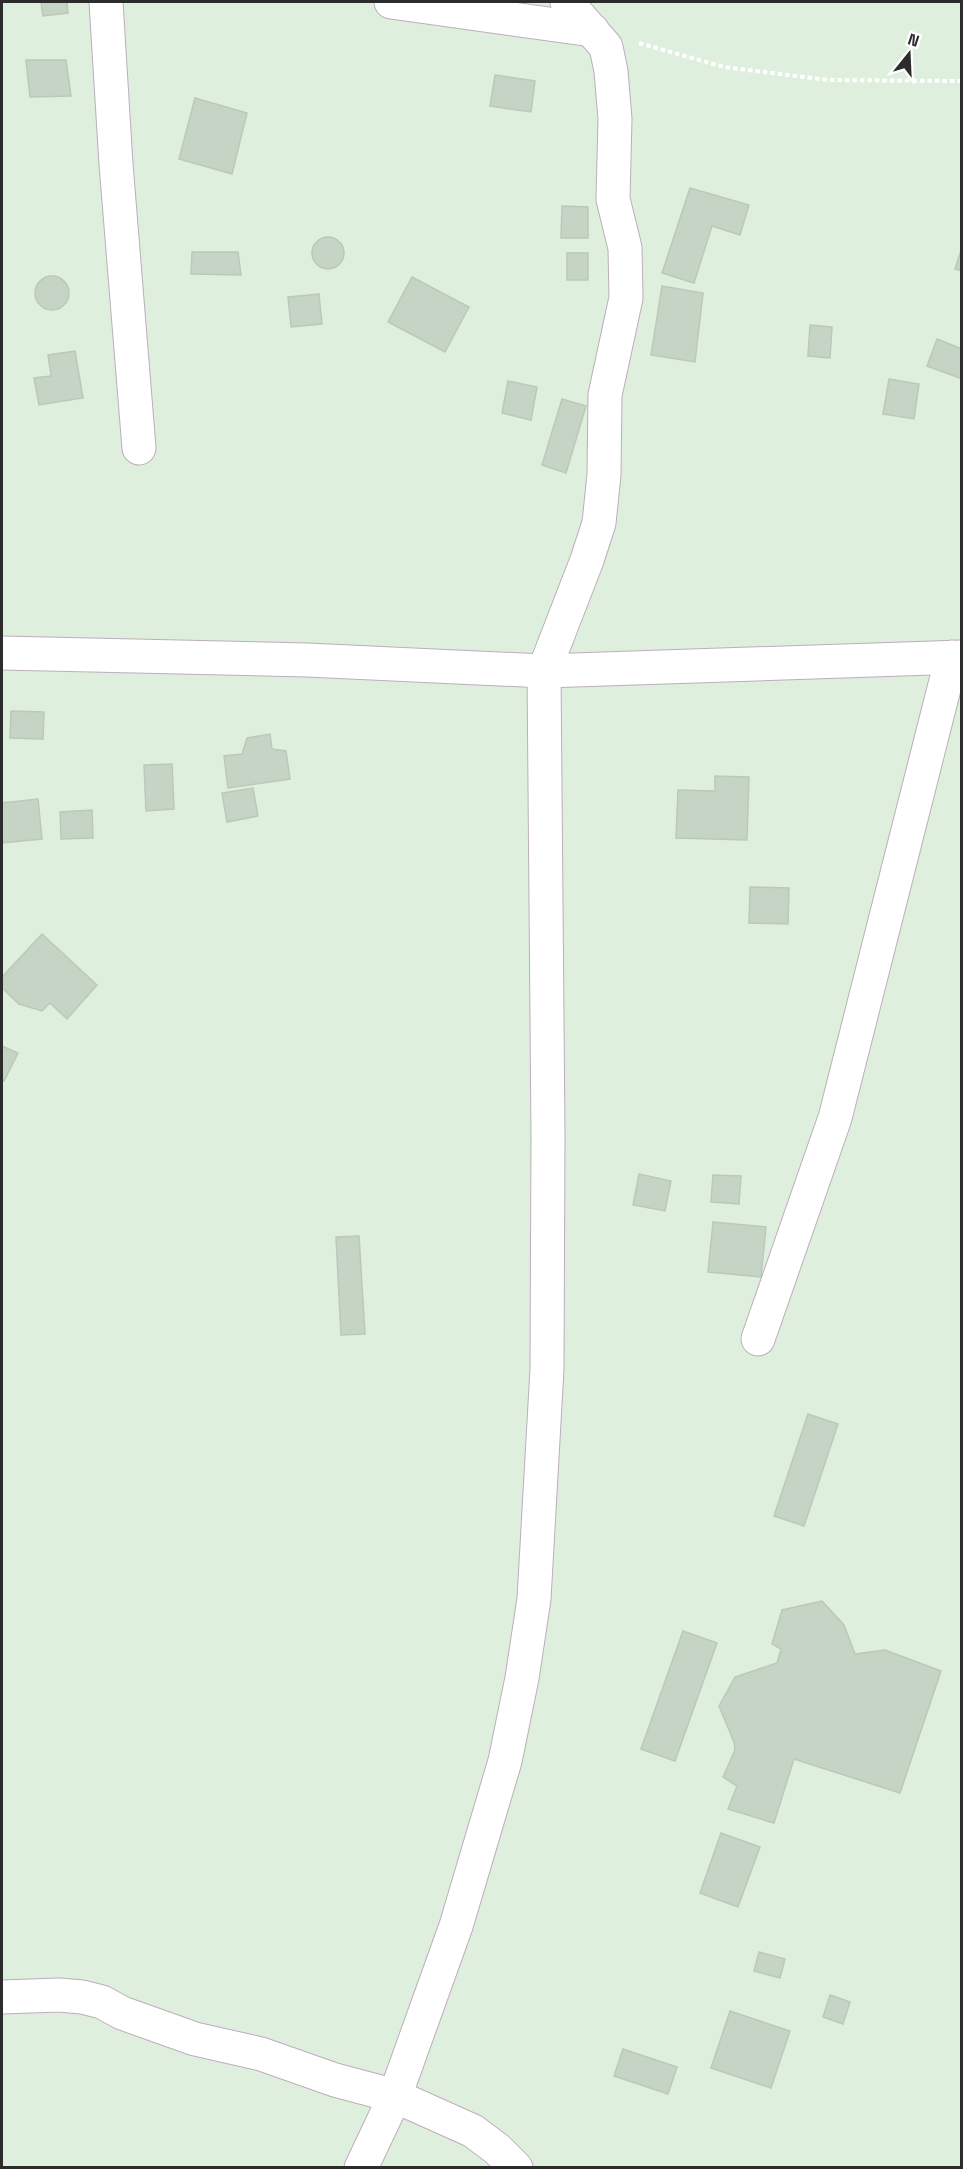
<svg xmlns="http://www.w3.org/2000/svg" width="963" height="2169" font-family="'Space Grotesk',sans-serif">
<rect width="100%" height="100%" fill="#dfefde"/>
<g fill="#c6d4c6" stroke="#b7cbb7" stroke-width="1.5">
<path d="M41 2H67L68 13 43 16Z"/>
<path d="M26 60H66L71 96 30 97Z"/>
<path d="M495 75 535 81 531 112 490 106Z"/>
<path d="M195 98 247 113 232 174 179 159Z"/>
<path d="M690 188 749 205 740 235 712 226 694 283 662 273Z"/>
<path d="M562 206 588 207V238H561Z"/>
<circle cx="328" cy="253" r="16"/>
<path d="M962 247V271L955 269Z"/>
<path d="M192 252H238L241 275 191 274Z"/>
<rect x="567" y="253" width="21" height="27"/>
<circle cx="52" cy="293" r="17"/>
<path d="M412 277 469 307 445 352 388 322Z"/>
<path d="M662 286 703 293 695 362 651 355Z"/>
<path d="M319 294 322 324 291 327 288 297Z"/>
<path d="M810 325 832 327 830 358 808 356Z"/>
<path d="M937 339 962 349V379L927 366Z"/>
<path d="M75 351 83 398 39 405 34 378 51 376 48 355Z"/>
<path d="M889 379 919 384 914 419 883 414Z"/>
<path d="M508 381 537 387 531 420 502 413Z"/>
<path d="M562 399 586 406 566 473 542 465Z"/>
<path d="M11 711 44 712 43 739 10 738Z"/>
<path d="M270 734 272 749 286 751 290 779 228 788 224 756 242 754 247 738Z"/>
<path d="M172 764 174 809 146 811 144 765Z"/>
<path d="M715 776 749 777 747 840 676 838 678 790 715 791Z"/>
<path d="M253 788 258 816 227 822 222 793Z"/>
<path d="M38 799 42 839 2 843V803Z"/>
<path d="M92 810 93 838 61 839 60 812Z"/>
<path d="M750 887 789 888 788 924 749 923Z"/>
<path d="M42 934 97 985 67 1019 50 1003 42 1011 19 1004 2 988V977Z"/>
<path d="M2 1046 18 1053 4 1081 2 1080Z"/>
<path d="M639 1174 671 1181 665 1211 633 1205Z"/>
<path d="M713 1175 741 1176 739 1204 711 1202Z"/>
<path d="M713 1222 766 1227 761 1277 708 1272Z"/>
<path d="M359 1236 365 1334 341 1335 336 1237Z"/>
<path d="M808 1414 838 1424 804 1526 774 1516Z"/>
<path d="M822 1601 844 1625 855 1654 885 1650 941 1671 900 1793 794 1759 774 1823 728 1809 737 1786 723 1777 735 1750 734 1742 719 1706 735 1677 777 1663 781 1649 772 1644 782 1610Z"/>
<path d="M683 1631 717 1643 675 1761 641 1749Z"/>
<path d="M721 1833 760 1847 738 1907 700 1893Z"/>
<path d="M759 1952 785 1959 780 1978 754 1971Z"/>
<path d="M830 1995 850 2002 843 2024 823 2017Z"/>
<path d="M730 2011 790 2031 771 2088 711 2068Z"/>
<path d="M623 2049 677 2067 668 2094 614 2076Z"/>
</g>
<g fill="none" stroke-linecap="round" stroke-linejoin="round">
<g stroke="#bdaeba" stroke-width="35">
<g id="minor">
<path d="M106 2 116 164 139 448"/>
<path d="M391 2 592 30"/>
<path d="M2 653 307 660 544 671 962 657"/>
<path d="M758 1339 835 1118 952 657"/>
<path d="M2 1997 59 1995 82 1997 102 2002 122 2013 195 2039 261 2054 335 2080 395 2096 473 2131 497 2149 516 2168"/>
<path d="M361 2168 395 2096 456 1926 505 1761 522 1678 534 1599 547 1369 548 1136 544 671 587 560 599 523 604 475 605 395 626 298 625 248 613 199 615 119 611 71 606 47 567 2"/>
</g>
</g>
<path stroke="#fff" stroke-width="4" stroke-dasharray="4.5 3" stroke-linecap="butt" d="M639 43 724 67 828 80 962 81"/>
<use href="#minor" stroke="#fff" stroke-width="33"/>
</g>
<rect width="963" height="2169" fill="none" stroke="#2c2c2c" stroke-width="6"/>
<g transform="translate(909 54) rotate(18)" stroke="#ffffff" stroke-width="4.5" paint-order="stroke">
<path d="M0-4.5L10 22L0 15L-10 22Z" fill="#2c2c2c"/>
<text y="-9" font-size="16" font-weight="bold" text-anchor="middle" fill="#2c2c2c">N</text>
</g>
</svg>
